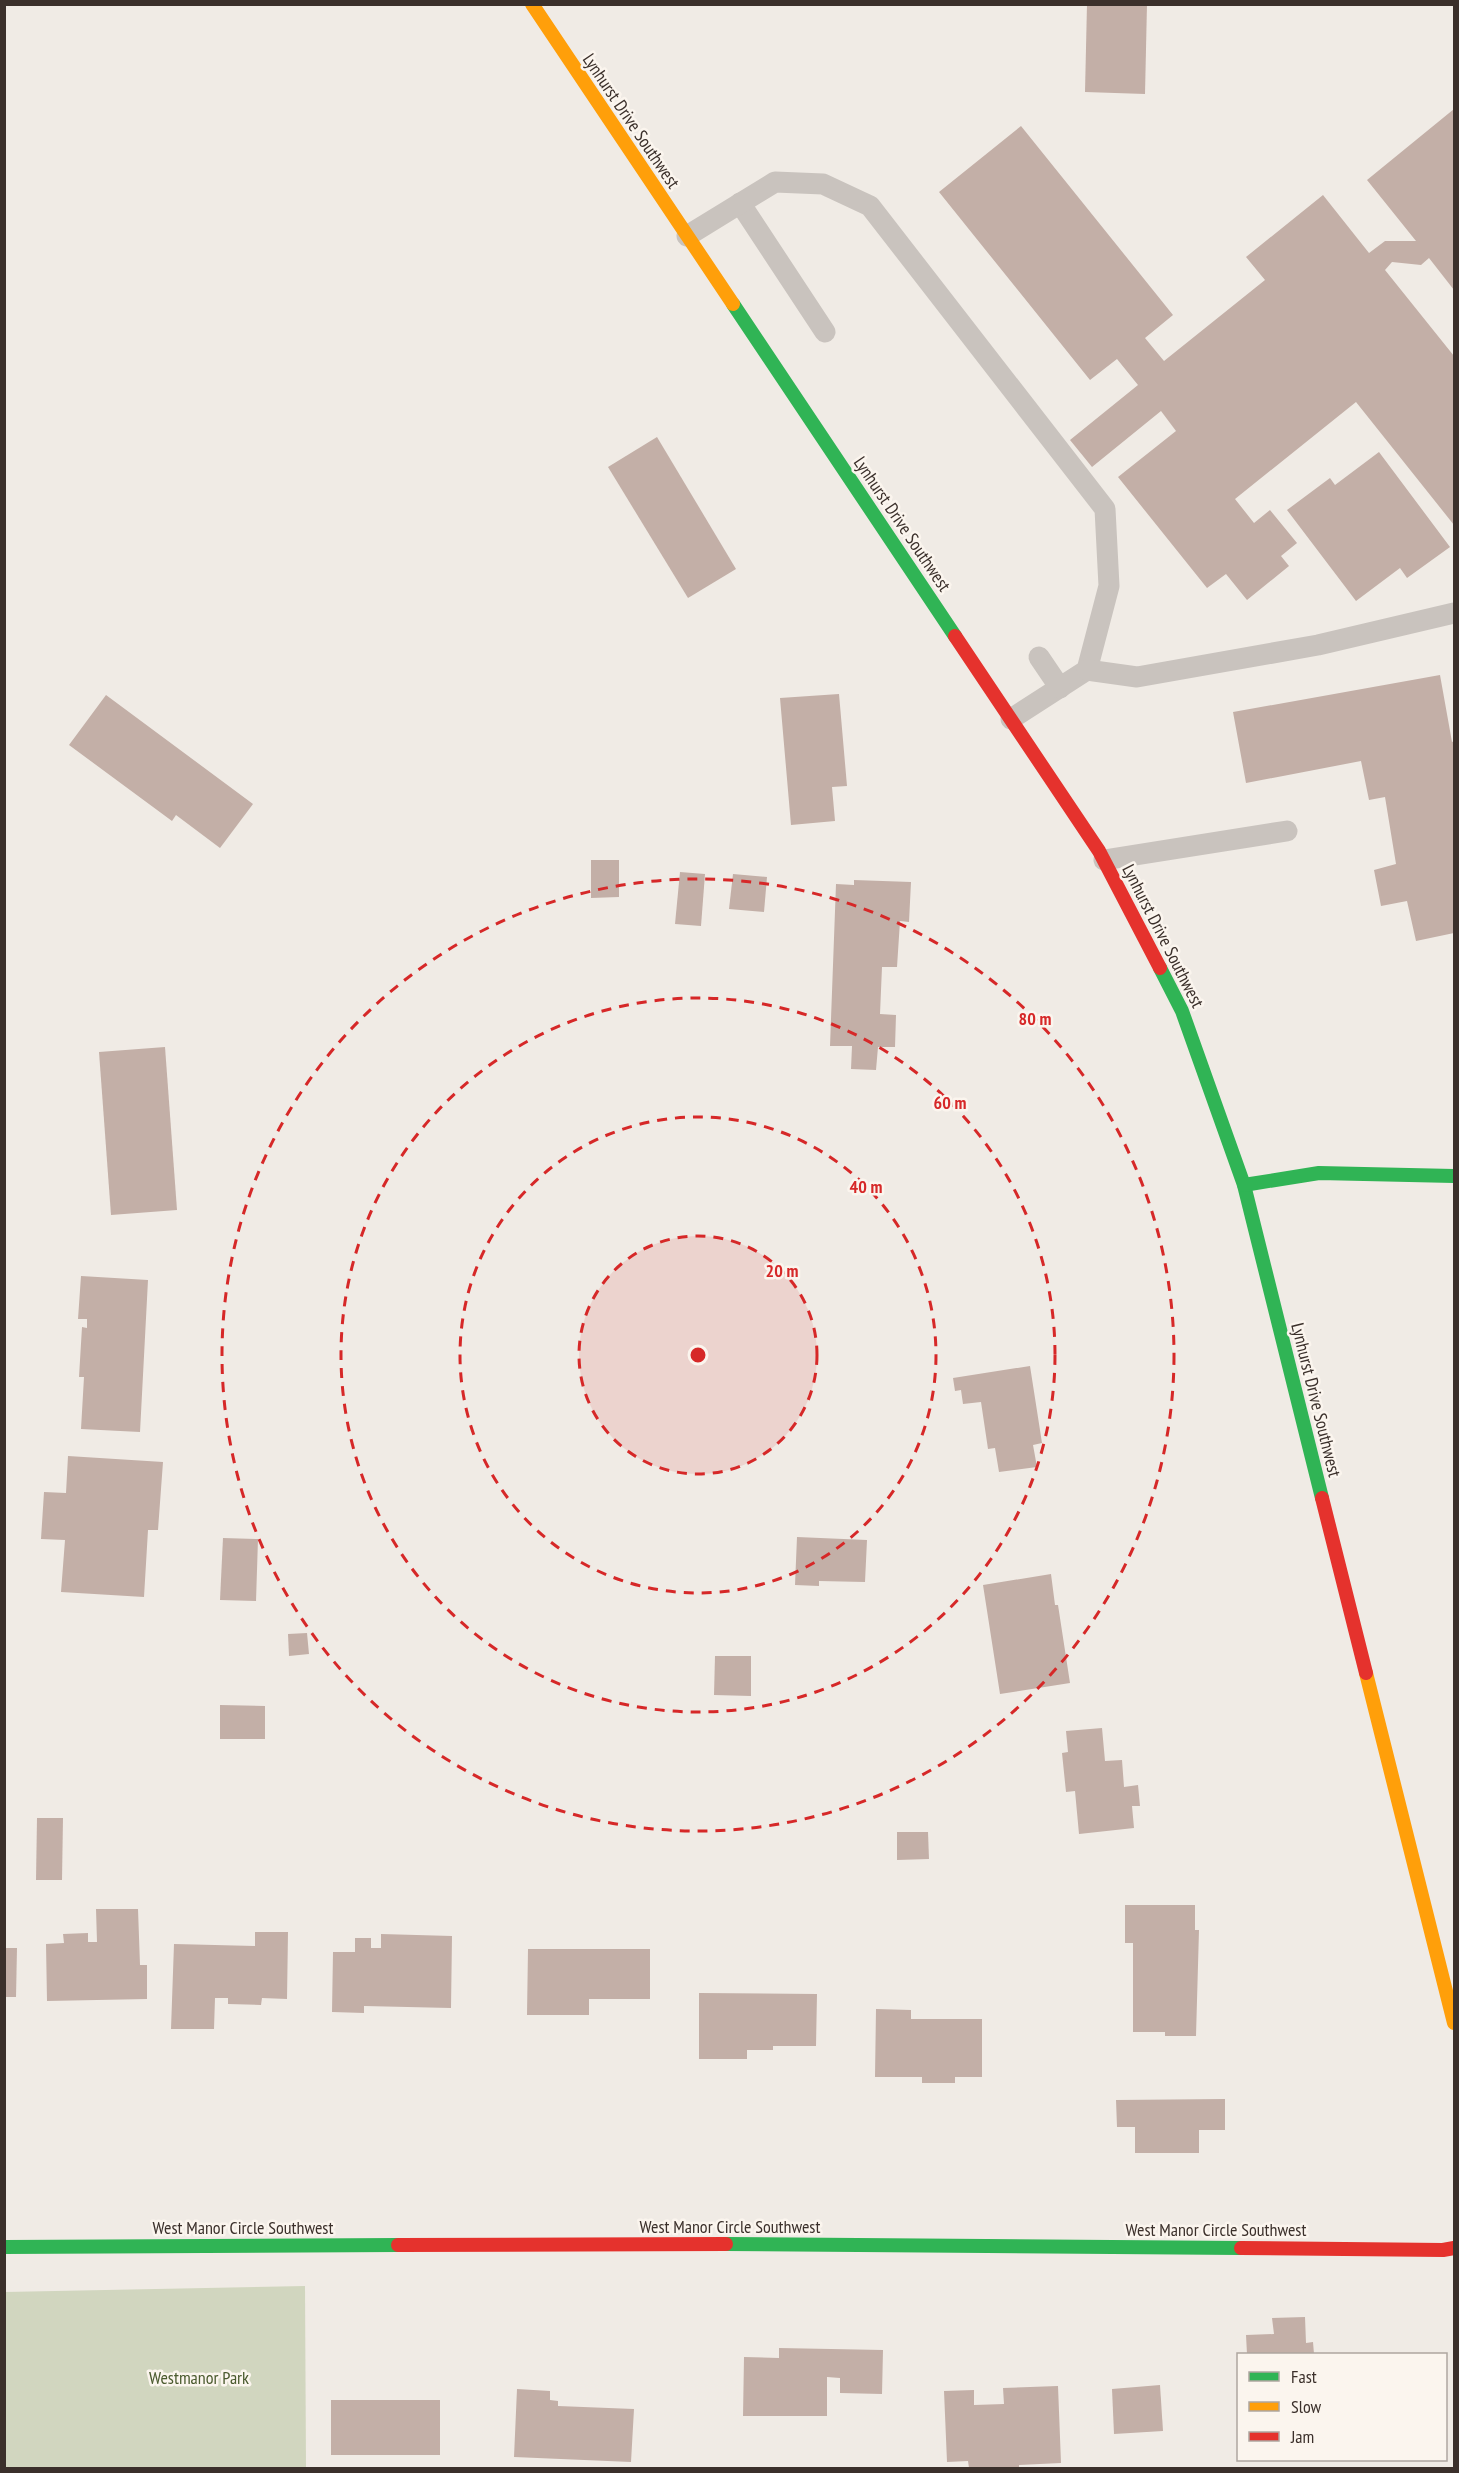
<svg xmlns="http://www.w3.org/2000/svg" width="1459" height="2473" font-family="'PT Sans Narrow',sans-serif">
<rect width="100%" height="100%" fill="#f0ebe5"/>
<path fill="#d1d6bf" d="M305 2286 306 2468H5V2292Z"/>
<g fill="#c3afa7">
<path d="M1087 4H1147L1145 94 1085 92Z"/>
<path d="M1454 109V290L1429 258 1421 265 1392 262 1385 270 1454 356V525L1356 402 1235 499 1254 523 1270 510 1297 543 1281 556 1289 566 1247 600 1226 574 1207 588 1118 477 1176 431 1161 411 1092 467 1070 440 1138 385 1117 359 1090 380 939 192 1021 126 1173 315 1145 338 1164 361 1265 280 1246 257 1323 195 1369 253 1385 241H1416L1367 180Z"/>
<path d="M657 437 736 569 688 598 608 467Z"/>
<path d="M1379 452 1450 547 1407 578 1400 568 1356 601 1287 510 1330 478 1335 485Z"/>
<path d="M1440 675 1452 742 1454 741V933L1416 941 1407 901 1381 906 1374 870 1396 864 1385 797 1369 800 1361 761 1246 783 1233 712Z"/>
<path d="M839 694 847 786 832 787 835 821 791 825 780 698Z"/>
<path d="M106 695 253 804 220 848 176 815 172 821 69 745Z"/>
<path d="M591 860H619V897L591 898Z"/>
<path d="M680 872 705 874 701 926 675 924Z"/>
<path d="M733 874 767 877 764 912 729 909Z"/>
<path d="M854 880 911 882 909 922 900 921 897 967H882L880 1014 896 1015 895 1047H878L876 1070 851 1069 852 1046H830L836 884 854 885Z"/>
<path d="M165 1047 177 1210 111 1215 99 1052Z"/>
<path d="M81 1276 148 1280 140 1432 81 1429 84 1377H79L82 1327 87 1328V1319H78Z"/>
<path d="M1030 1366 1042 1443 1033 1445 1037 1467 999 1472 995 1448 988 1449 981 1402 963 1404 961 1390 955 1391 953 1378Z"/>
<path d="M68 1456 163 1462 158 1530H148L144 1597 61 1592 65 1540 41 1539 44 1492 66 1493Z"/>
<path d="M797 1537 867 1540 865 1582 819 1581V1586L795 1585Z"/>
<path d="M223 1538 258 1539 256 1601 220 1600Z"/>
<path d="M1051 1574 1055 1605H1058L1070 1683 1000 1694 983 1585Z"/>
<path d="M307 1633 309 1654 289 1656 288 1634Z"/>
<path d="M715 1656H751V1696L714 1695Z"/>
<path d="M220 1705 265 1706V1739H220Z"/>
<path d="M1102 1728 1105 1761 1122 1760 1124 1787 1138 1785 1140 1806H1132L1134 1828 1079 1834 1075 1791 1066 1792 1062 1753 1068 1752 1066 1731Z"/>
<path d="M37 1818H63L62 1880H36Z"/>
<path d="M897 1832H928L929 1859 897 1860Z"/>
<path d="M1125 1905H1195V1930H1199L1196 2036H1165V2032H1133V1943H1125Z"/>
<path d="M96 1909H138L140 1965H147V1999L47 2001 46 1944 64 1943 63 1934 88 1933V1942H97Z"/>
<path d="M255 1932H288L287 1999 262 1998 261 2005 228 2004V1998H215L214 2029H171L174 1944 255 1946Z"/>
<path d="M381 1934 452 1936 451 2008 364 2006V2013L332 2012 333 1952H355V1938H371V1948H381Z"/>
<path d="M4 1948H17L16 1997H4Z"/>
<path d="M528 1949H650V1999H589V2015H527Z"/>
<path d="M699 1993 817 1994 816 2046H773V2050H747V2059H699Z"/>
<path d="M876 2009 911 2010V2019H982V2077H955V2083H922V2077H875Z"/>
<path d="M1225 2099V2130H1199V2153H1135V2127H1117L1116 2100Z"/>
<path d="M1305 2317 1306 2343 1313 2342 1314 2354H1247L1246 2335 1274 2334 1272 2318Z"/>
<path d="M779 2348 883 2350 882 2394 840 2393V2378L827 2377V2416H743L744 2357 779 2358Z"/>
<path d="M1160 2385 1163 2431 1114 2434 1112 2389Z"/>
<path d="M1058 2386 1061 2463 1019 2465V2468H969L968 2461 947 2462 944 2391 974 2390V2405L1004 2404 1003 2388Z"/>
<path d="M517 2389 550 2391V2400L558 2401V2406L634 2409 631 2462 514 2457Z"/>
<rect x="331" y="2400" width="109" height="55"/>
</g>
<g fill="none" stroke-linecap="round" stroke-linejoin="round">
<g stroke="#c9c3be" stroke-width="21">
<path d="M740 203 825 332"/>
<path d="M687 236 775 182 823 184 870 206 1105 509 1109 586 1087 670 1011 719"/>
<path d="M1039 657 1060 688"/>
<path d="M1087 670 1137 677 1318 645 1454 613"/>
<path d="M1104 860 1287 831"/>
</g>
<g stroke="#30b455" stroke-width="14">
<path d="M733 304 955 636"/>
<path d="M1160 968 1182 1011 1244 1185 1322 1498"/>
<path d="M1244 1185 1319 1173 1454 1176"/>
<path d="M726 2244 1241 2248"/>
<path d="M4 2247 398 2245"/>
</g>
<g stroke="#ff9f0a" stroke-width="14">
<path d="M532 4 733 304"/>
<path d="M1366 1673 1454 2023"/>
</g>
<g stroke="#e5322d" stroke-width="14">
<path d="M955 636 1099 851 1160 968"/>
<path d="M1322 1498 1366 1673"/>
<path d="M398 2245 726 2244"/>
<path d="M1241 2248 1443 2250 1454 2248"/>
</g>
</g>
<circle cx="698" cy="1355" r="119" fill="#d62828" fill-opacity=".12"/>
<g fill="none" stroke="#d62828" stroke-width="3" stroke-dasharray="10 8">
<circle cx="698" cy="1355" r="119"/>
<circle cx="698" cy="1355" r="238"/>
<circle cx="698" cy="1355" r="357"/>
<circle cx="698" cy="1355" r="476"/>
</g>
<g text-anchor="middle" stroke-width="5" stroke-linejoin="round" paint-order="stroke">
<g font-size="18" fill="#3b302b" stroke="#fbf5ee">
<text transform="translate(631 121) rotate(56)" y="6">Lynhurst Drive Southwest</text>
<text transform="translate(902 524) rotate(56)" y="6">Lynhurst Drive Southwest</text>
<text transform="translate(1163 936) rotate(63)" y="6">Lynhurst Drive Southwest</text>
<text transform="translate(1316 1400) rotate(76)" y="6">Lynhurst Drive Southwest</text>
<text x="730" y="2233">West Manor Circle Southwest</text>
<text x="243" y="2234">West Manor Circle Southwest</text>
<text x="1216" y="2236">West Manor Circle Southwest</text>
</g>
<g font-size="18" fill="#4a5a2e" stroke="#fbf5ee">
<text x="199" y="2384">Westmanor Park</text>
</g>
</g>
<circle cx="698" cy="1355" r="9" fill="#d62828" stroke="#fbf5ee" stroke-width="3"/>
<g font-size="18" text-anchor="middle" font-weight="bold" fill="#d62828" stroke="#fbf5ee" stroke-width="5" stroke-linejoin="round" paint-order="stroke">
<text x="1035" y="1025">80 m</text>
<text x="950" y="1109">60 m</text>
<text x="866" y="1193">40 m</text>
<text x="782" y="1277">20 m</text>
</g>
<rect width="1459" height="2473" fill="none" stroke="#3b302b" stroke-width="12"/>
<rect x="1237" y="2353" width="210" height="108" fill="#fbf5ee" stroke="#aea6a0" stroke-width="1.5"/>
<rect x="1249" y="2372" width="30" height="9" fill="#30b455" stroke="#aea6a0" stroke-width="1.5"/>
<text x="1291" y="2383" font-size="18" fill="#3b302b">Fast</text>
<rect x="1249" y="2402" width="30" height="9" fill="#ff9f0a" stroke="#aea6a0" stroke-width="1.5"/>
<text x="1291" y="2413" font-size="18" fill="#3b302b">Slow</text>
<rect x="1249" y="2432" width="30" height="9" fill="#e5322d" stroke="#aea6a0" stroke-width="1.5"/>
<text x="1291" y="2443" font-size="18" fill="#3b302b">Jam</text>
</svg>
